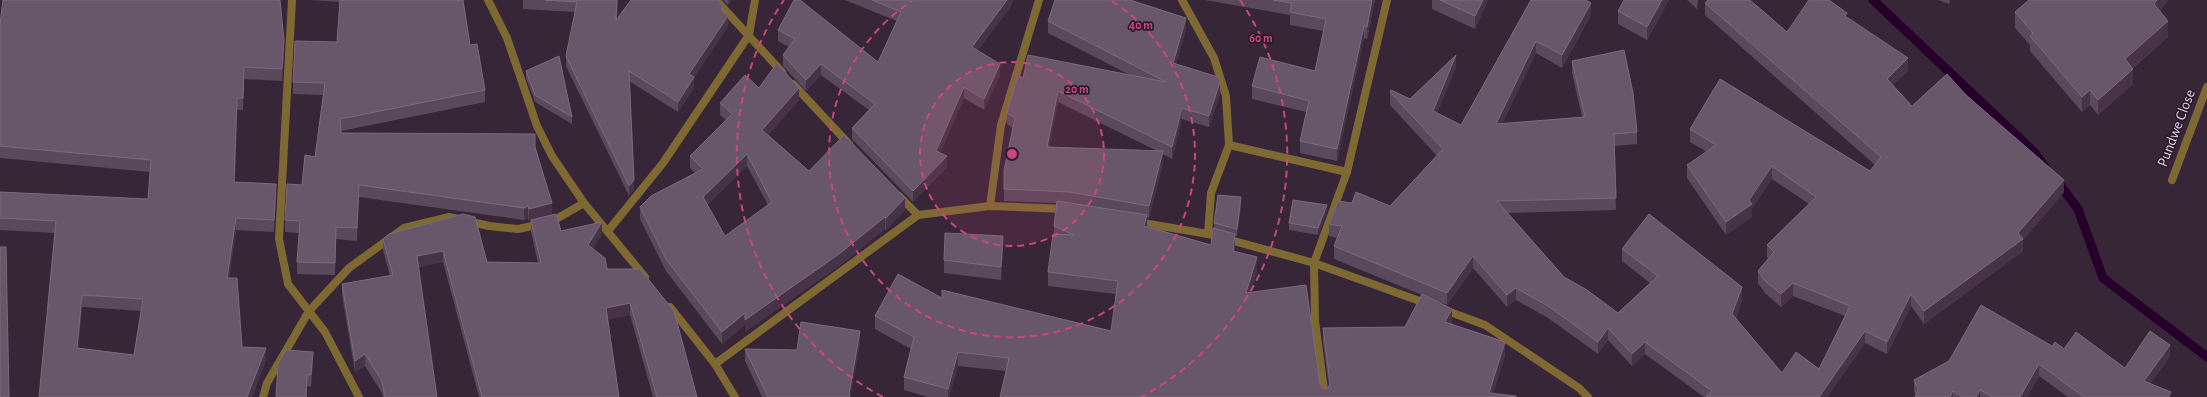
<svg xmlns="http://www.w3.org/2000/svg" width="2207" height="397" font-family="'Alegreya Sans',sans-serif">
<rect width="100%" height="100%" fill="#372538"/>
<g fill="none" stroke-linecap="round" stroke-linejoin="round">
<g stroke="#26002a" stroke-width="9">
<path d="M1873 0 2035 153 2045 167"/>
<path d="M2057 181 2078 209 2103 278 2207 357"/>
</g>
<g stroke="#7e6933" stroke-width="8">
<path d="M292 0 279 239 288 284 325 332 359 397"/>
<path d="M488 0 507 38 537 126 552 156 584 203 645 277"/>
<path d="M716 0 782 72"/>
<path d="M1182 0 1214 58 1226 96 1229 145 1211 193 1208 234"/>
<path d="M793 84 849 144"/>
<path d="M1229 145 1347 172"/>
<path d="M2172 180 2207 87"/>
<path d="M899 196 918 215"/>
<path d="M990 206 1001 125 1039 0"/>
<path d="M1137 222 1208 234 1314 263 1428 304"/>
<path d="M608 231 663 163 749 35 755 0"/>
<path d="M670 307 715 364 735 397"/>
<path d="M1442 309 1485 325 1579 388 1588 397"/>
<path d="M715 364 918 215 990 206 1065 209"/>
<path d="M263 397 267 383 309 311 349 268 404 228 449 217 489 226 518 229 551 222 584 203"/>
<path d="M1325 397 1315 321 1314 263 1347 172 1387 0"/>
</g>
</g>
<g fill="#5a485c" fill-rule="evenodd">
<path d="M311 0H463L470 45 485 90V102L341 131V133L535 147 552 215 561 231 602 234 593 248 697 397H653L630 315 608 319 619 397H479L443 262 418 267 437 397H383L382 393 365 366 355 372 342 295V284L390 276 383 250V239L389 234 487 262 538 263 531 232V220L529 221 528 218 524 220 359 197 357 241 336 239 335 275 297 274V262L299 233 285 232V220L315 157 323 95 293 94V82L337 42 340 2Z"/>
<path d="M523 0H618L617 19 723 12 728 26 694 77V88L678 112 629 81 634 190 629 196 566 66V56L575 12 523 9Z"/>
<path d="M723 0H731L728 5Z"/>
<path d="M845 0H1013L1009 9 977 51 1000 75 984 110 964 98 940 153 947 167 913 202 852 139V128L869 110 821 75 806 91 783 66V55L789 47 778 41V30L878 62 897 21Z"/>
<path d="M1205 0H1375L1367 39 1364 38 1337 161 1300 153V141L1306 112 1252 99V86L1315 71 1324 31 1290 25V15Z"/>
<path d="M1432 0H1488L1475 29 1432 9Z"/>
<path d="M1531 0 1591 15 1562 68 1536 53 1502 124 1582 117 1572 73V61L1637 132V144L1614 146 1616 210 1508 213 1564 277 1618 313 1650 283 1622 261V249L1742 300 1736 318 1782 373 1819 369 1845 316 1793 296 1781 307 1765 293 1758 283V271L1768 259 1767 257V245L1809 204 1772 179 1752 208V217L1726 235 1687 178V165L1707 152 1690 142V129L1870 171 1875 165 1705 15V3L1787 32 1847 17 1908 71 1893 85 1912 106 1966 95 2064 192 2023 240V251L1924 324 1911 306 1887 354 1865 343 1827 397H1704L1645 354 1632 366 1608 340 1598 354 1548 318 1516 300 1507 307 1473 268 1447 305 1431 299 1452 322 1451 325 1505 356 1493 393 1000 397 1006 371 958 366 949 397H928L904 390V377L911 349 875 329V316L942 298 1111 331 1116 294 1048 286V272L1054 234V226L1056 203 1004 201V189L1013 128 1007 124V113L1023 78 1130 75 1048 33V21L1133 1 1186 29 1176 64 1220 94 1209 127 1182 119 1172 159 1163 154V163L1149 218 1147 217V226L1211 245 1214 228V223L1241 205 1237 236H1235V251L1257 271 1250 293 1323 389 1328 388 1329 386 1323 342V328L1405 327 1422 295 1334 259V246L1338 238 1329 236V224L1352 203 1390 206 1437 156 1390 105V92L1410 99 1456 67 1437 113 1461 125ZM1058 102 1157 151 1049 147Z"/>
<path d="M1669 0 1647 40 1618 24V11Z"/>
<path d="M1687 0H1698L1697 9Z"/>
<path d="M1938 0H1950L1949 4Z"/>
<path d="M2029 0H2168L2160 11 2168 37 2133 68V84L2098 115 2090 105 2082 112 2030 51V45L2015 28V12Z"/>
<path d="M0 24 284 52 282 81 244 79 243 110H237L235 182 276 196 274 232 236 230 229 278 242 347 266 360 252 397H39L55 233 0 230V192L148 199 150 172 0 158ZM82 307 141 311 134 355 78 348Z"/>
<path d="M526 71 572 117V124L535 102 526 78Z"/>
<path d="M759 88 799 100 768 135 809 171 905 210 886 230 885 229 839 266 745 332V325L722 344 666 271 640 219V207L695 173 690 168V156L726 120 720 115V103ZM747 166 768 205 725 236 707 205Z"/>
<path d="M1327 212 1318 235 1289 230V223Z"/>
<path d="M1003 248 1001 280 944 273V260Z"/>
<path d="M860 343 850 397H762L745 361V349L797 350Z"/>
<path d="M2052 346 2064 349 2125 368 2170 356 2150 384 2171 397H2068L2039 376 2027 397H1915L1916 395 1914 392V380Z"/>
<path d="M313 363 311 387 307 386V397H276Z"/>
</g>
<g fill="#463348">
<path d="M617 0H618L616 31V20Z"/>
<path d="M728 0H731L728 5Z"/>
<path d="M1007 0H1013L1009 9 972 58V47Z"/>
<path d="M1372 0H1375L1367 39V27Z"/>
<path d="M1483 0H1488L1475 29V16Z"/>
<path d="M1662 0H1669L1647 40V27Z"/>
<path d="M2157 0H2168L2154 20V4Z"/>
<path d="M1591 3V15L1562 68V55Z"/>
<path d="M728 16V26L694 78V88L678 112V102L689 74Z"/>
<path d="M1186 18V29L1173 74V63Z"/>
<path d="M2168 21V37L2125 74V59Z"/>
<path d="M1364 26V38L1337 161V149Z"/>
<path d="M284 40V52L282 81V69Z"/>
<path d="M1536 41V53L1496 137V124Z"/>
<path d="M1456 55V67L1433 123V111Z"/>
<path d="M1908 58V71L1887 91V79Z"/>
<path d="M821 64V75L806 91V80Z"/>
<path d="M1000 64V75L984 110V99Z"/>
<path d="M2133 69V84L2098 115V100Z"/>
<path d="M1220 82V94L1209 127V116Z"/>
<path d="M964 87V98L936 162V151Z"/>
<path d="M799 88V100L762 142V130Z"/>
<path d="M2090 90V105L2082 112V97Z"/>
<path d="M1058 91V102L1047 158V147Z"/>
<path d="M237 98V110L234 194V182Z"/>
<path d="M1182 108V119L1172 159V147Z"/>
<path d="M1163 151V163L1149 218V206Z"/>
<path d="M747 154V166L703 209V197Z"/>
<path d="M947 156V167L913 202V191Z"/>
<path d="M1772 166V179L1752 208V217L1726 235V222L1749 200Z"/>
<path d="M634 180V190L629 196V186Z"/>
<path d="M2064 180V192L2023 240V251L1924 324V311L2018 233Z"/>
<path d="M276 184V196L274 232V220Z"/>
<path d="M359 185V197L357 241V228Z"/>
<path d="M1241 197V205L1237 236V229Z"/>
<path d="M905 198V210L886 230V218Z"/>
<path d="M552 203V215L529 221V209Z"/>
<path d="M1327 205V212L1318 235V228Z"/>
<path d="M528 206V218L524 220V208Z"/>
<path d="M1147 215V229L1144 226Z"/>
<path d="M885 217V229L839 266 745 332V325L722 344V332L745 313Z"/>
<path d="M236 218V230L227 290V278Z"/>
<path d="M602 222V234L588 256V245Z"/>
<path d="M336 227V239L335 275V263Z"/>
<path d="M1235 234V247L1233 264V251Z"/>
<path d="M1003 236V248L1001 280V267Z"/>
<path d="M443 251V262L417 268V256Z"/>
<path d="M1473 256V268L1447 305V293Z"/>
<path d="M1257 257V271L1246 307V293Z"/>
<path d="M1793 283V296L1781 307V294Z"/>
<path d="M1742 287V300L1732 327V314Z"/>
<path d="M1516 288V300L1507 307V295Z"/>
<path d="M1911 294V306L1887 354V342Z"/>
<path d="M82 295V307L77 360V348Z"/>
<path d="M630 303V315L606 320V308Z"/>
<path d="M1452 309V322L1445 336V322Z"/>
<path d="M1608 328V340L1598 354V342Z"/>
<path d="M860 331V343L850 397H849Z"/>
<path d="M1865 331V343L1827 397H1819Z"/>
<path d="M1505 342V356L1492 397 1489 393Z"/>
<path d="M1645 342V354L1632 366V354Z"/>
<path d="M2170 345V356L2144 393V381Z"/>
<path d="M266 348V360L252 397H247Z"/>
<path d="M313 352V363L311 387V375Z"/>
<path d="M958 352V366L949 397H948V389Z"/>
<path d="M365 354V366L355 372V361Z"/>
<path d="M2039 364V376L2027 397H2020Z"/>
<path d="M1980 390V397H1976Z"/>
<path d="M1953 391V397H1950Z"/>
</g>
<g fill="#68576a" stroke="#7b6a7d" fill-rule="evenodd">
<path d="M3 0H280L284 40 282 69 244 67 243 98H237L234 182 276 184 274 220 236 218 227 278H237L242 347 266 348 247 397H39L56 221 0 218V192L148 199 151 160 0 146V24ZM82 295 143 299 134 355 77 348Z"/>
<path d="M340 0H463L470 45 477 44 485 90 340 119 341 133 535 134V147L552 203 529 209 528 206 524 208 359 185 357 228 336 227 335 263 297 262 300 221 285 220 287 184 302 185 305 155 315 157 325 83 293 82 295 41 337 42Z"/>
<path d="M545 0H617L616 20 631 0H718L723 6 721 10 728 16 689 74 694 77 678 102 629 71 634 180 629 186 566 56 577 2Z"/>
<path d="M794 0H800L878 62 901 12 872 0H1007L972 47 1000 64 984 99 964 87 936 151 947 156 913 191 852 128 875 104 821 64 806 80 783 55 795 39 778 30Z"/>
<path d="M1055 0H1130L1186 18 1173 63 1218 77 1220 82 1209 116 1182 108 1172 147 1058 91 1047 147 1163 151 1149 206 1069 192 1004 189V170L1015 118 1007 113 1018 75 1023 78 1028 55 1166 82 1048 21Z"/>
<path d="M1273 0H1372L1367 27 1364 26 1337 149 1300 141 1309 101 1252 86 1260 57 1315 71 1326 19 1290 12 1292 3Z"/>
<path d="M1440 0H1483L1475 16Z"/>
<path d="M1531 0H1586L1591 3 1562 55 1536 41 1496 124 1585 117 1572 61 1624 50 1633 93 1637 132 1614 134 1616 198 1497 201 1564 277 1587 290 1618 313 1658 276 1622 249 1649 214 1742 287 1732 314 1782 373 1796 352 1819 369 1850 306 1793 283 1781 294 1765 281 1758 271 1774 252 1767 245 1816 197 1772 166 1749 200 1752 204 1726 222 1687 165 1716 145 1690 129 1720 79 1870 171 1881 157 1705 3 1708 0H1750L1787 32 1809 0H1829L1847 13 1845 16 1908 58 1887 79 1912 106 1947 74 1966 95 2064 180 2018 233 2023 239 1924 311 1911 294 1887 342 1865 331 1819 397H1706L1712 391 1645 342 1632 354 1608 328 1598 342 1548 306 1516 288 1507 295 1473 256 1447 293 1334 246 1342 226 1329 224 1338 201 1352 203 1356 192 1390 206 1443 149 1390 92 1391 90 1410 99 1456 55 1433 111 1461 125Z"/>
<path d="M1624 0H1662L1647 27 1618 11Z"/>
<path d="M2029 0H2157L2154 4 2168 21 2125 59 2133 69 2098 100 2090 90 2082 97 2030 36 2033 33 2015 12Z"/>
<path d="M559 56 572 117 535 95 526 71Z"/>
<path d="M777 63 799 88 762 130 809 171 844 135 905 198 886 218 885 217 839 254 745 320V313L722 332 666 259 640 207 651 196 703 169 690 156 732 114 720 103 745 75 759 88ZM747 154 772 202 725 236 703 197Z"/>
<path d="M1218 195 1241 197 1237 229 1214 223Z"/>
<path d="M1293 200 1327 205 1318 228 1289 223Z"/>
<path d="M1057 201 1147 215 1144 226 1211 245 1213 228 1235 234 1233 251 1257 257 1246 293 1306 285 1320 384 1323 389 1328 388 1330 383 1323 328 1405 327 1422 294 1452 309 1445 322 1505 342 1489 393 1516 396V397H1000L1009 358 958 352 948 389 904 377 914 337 875 316 898 274 942 298V290L1111 331 1118 281 1048 272 1053 234 1074 235 1054 226Z"/>
<path d="M463 214 475 217 487 262 541 263 531 220 556 214 561 231 602 222 588 245 605 258 607 269H640L674 311 697 397H657L630 303 606 308 619 397H482L443 251 417 256 437 397H385L382 381 365 354 355 361 342 284 393 275 383 239 389 234Z"/>
<path d="M945 233 1003 236 1001 267 944 260Z"/>
<path d="M0 247H6L9 397H0Z"/>
<path d="M1981 305 2052 346 2055 342 2064 349 2076 332 2125 368 2150 331 2170 345 2144 381 2171 392 2168 397H2084L2039 364 2020 397H1993L1980 390 1976 397H1962L1953 391 1950 397H1915L1918 389 1914 380 1949 361Z"/>
<path d="M801 322 860 331 849 394 850 397H768L745 349 797 350Z"/>
<path d="M286 350 313 352 311 375H307L306 397H276L278 364Z"/>
</g>
<circle cx="1012" cy="154" r="92" fill="#c9477c" fill-opacity=".12"/>
<g fill="none" stroke="#c9477c" stroke-width="2" stroke-dasharray="7 5">
<circle cx="1012" cy="154" r="92"/>
<path d="M1112 1A183 183 0 1 1 912 1"/>
<path d="M883 397A275 275 0 0 1 784 0M1240 0A275 275 0 0 1 1141 397"/>
</g>
<g text-anchor="middle" stroke-width="3.5" stroke-linejoin="round" paint-order="stroke">
<g font-size="15" fill="#dfd4e0" stroke="#2c1b2e">
<text transform="translate(2176 128) rotate(-69)" y="5">Pundwe Close</text>
</g>
</g>
<circle cx="1012" cy="154" r="6" fill="#c9477c" stroke="#2c1b2e" stroke-width="2"/>
<g font-size="12" text-anchor="middle" font-weight="bold" fill="#c9477c" stroke="#2c1b2e" stroke-width="3.5" stroke-linejoin="round" paint-order="stroke">
<text x="1141" y="29">40 m</text>
<text x="1261" y="42">60 m</text>
<text x="1077" y="93">20 m</text>
</g>
</svg>
